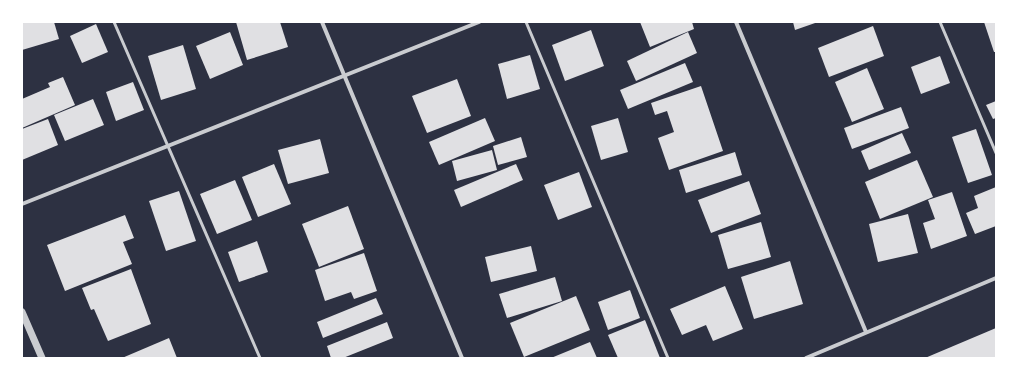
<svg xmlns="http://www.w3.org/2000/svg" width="1018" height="380" font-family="Signika,sans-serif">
<rect width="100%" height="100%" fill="#2d3142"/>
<g fill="#e0e0e3">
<path d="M22 22H54L59 39 22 50Z"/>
<path d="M236 22H280L288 47 247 60Z"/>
<path d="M640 22H692L694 29 650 47Z"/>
<path d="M793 22H818L795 30Z"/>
<path d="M984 22H996V52H994Z"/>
<path d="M96 24 108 52 82 63 70 36Z"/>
<path d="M873 26 884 56 829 77 818 48Z"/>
<path d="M591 30 604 66 565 81 552 45Z"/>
<path d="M230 32 243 65 210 79 196 46Z"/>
<path d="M688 32 697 53 636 81 627 61Z"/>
<path d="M183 45 196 89 161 100 148 56Z"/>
<path d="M530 55 540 89 507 99 498 64Z"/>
<path d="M940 56 950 83 921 94 911 67Z"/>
<path d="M685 63 693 82 628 109 620 90Z"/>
<path d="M867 68 884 109 852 122 835 82Z"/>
<path d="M63 77 75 105 22 128V99L50 87 48 83Z"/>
<path d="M457 79 471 116 427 133 412 96Z"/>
<path d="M133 82 144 110 116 121 106 92Z"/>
<path d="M701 86 723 151 669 170 658 138 674 132 667 111 655 115 651 103Z"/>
<path d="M93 99 104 125 65 141 54 115Z"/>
<path d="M996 101V118L993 119 986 105Z"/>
<path d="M901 107 909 128 852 149 844 128Z"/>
<path d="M485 118 495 141 439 165 429 142Z"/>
<path d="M618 118 628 152 601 160 591 126Z"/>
<path d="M48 119 58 145 22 160V129Z"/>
<path d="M976 129 992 175 968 183 952 137Z"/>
<path d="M902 133 911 153 869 170 861 151Z"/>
<path d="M521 137 527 157 498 165 493 146Z"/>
<path d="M320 139 329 173 288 184 278 150Z"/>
<path d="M492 150 497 170 457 181 452 161Z"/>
<path d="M735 152 742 175 686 193 679 170Z"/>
<path d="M917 160 933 197 880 219 865 182Z"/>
<path d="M274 164 291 204 258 217 242 177Z"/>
<path d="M516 164 523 180 461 207 454 190Z"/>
<path d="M579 172 592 207 558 220 544 185Z"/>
<path d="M235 180 252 220 217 234 200 194Z"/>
<path d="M749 181 761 214 711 233 698 200Z"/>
<path d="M996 187V226L975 234 966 213 978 208 974 196Z"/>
<path d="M179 191 196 241 166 251 149 201Z"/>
<path d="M952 192 967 236 931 249 923 223 935 219 928 200Z"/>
<path d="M348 206 364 249 319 267 302 224Z"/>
<path d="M908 214 918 253 878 262 869 224Z"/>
<path d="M125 215 134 238 123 242 132 264 65 291 47 245Z"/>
<path d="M761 222 771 257 728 269 718 235Z"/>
<path d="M257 241 268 272 239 282 228 252Z"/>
<path d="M531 246 537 271 491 282 485 257Z"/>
<path d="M364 253 377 291 354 299 351 292 325 301 315 270Z"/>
<path d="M790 261 803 304 754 319 741 277Z"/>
<path d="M131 269 151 324 108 341 94 309 91 310 82 288Z"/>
<path d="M555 277 562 301 507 318 499 294Z"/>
<path d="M725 286 743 329 713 341 706 325 682 335 670 309Z"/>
<path d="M630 290 640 318 608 330 598 302Z"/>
<path d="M576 296 590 330 524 357 510 323Z"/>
<path d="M376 298 383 314 323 338 317 322Z"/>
<path d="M645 320 660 358H618L608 335Z"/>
<path d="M387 322 393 338 343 358H331L327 346Z"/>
<path d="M996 328V358H925Z"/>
<path d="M169 338 177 358H122Z"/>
<path d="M590 342 597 358H551Z"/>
</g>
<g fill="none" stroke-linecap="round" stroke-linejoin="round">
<g stroke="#caccd0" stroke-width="3">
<path d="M114 22 260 358"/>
<path d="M526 22 668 358"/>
<path d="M940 22 996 153"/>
</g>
<g stroke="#caccd0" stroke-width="4">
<path d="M322 22 462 358"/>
<path d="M736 22 866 332"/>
<path d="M22 204 479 22"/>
<path d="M806 358 996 278"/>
</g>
<path stroke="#caccd0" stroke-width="7" d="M22 312 42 358"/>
</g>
<rect width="1018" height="380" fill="none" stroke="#ffffff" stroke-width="46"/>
</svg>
